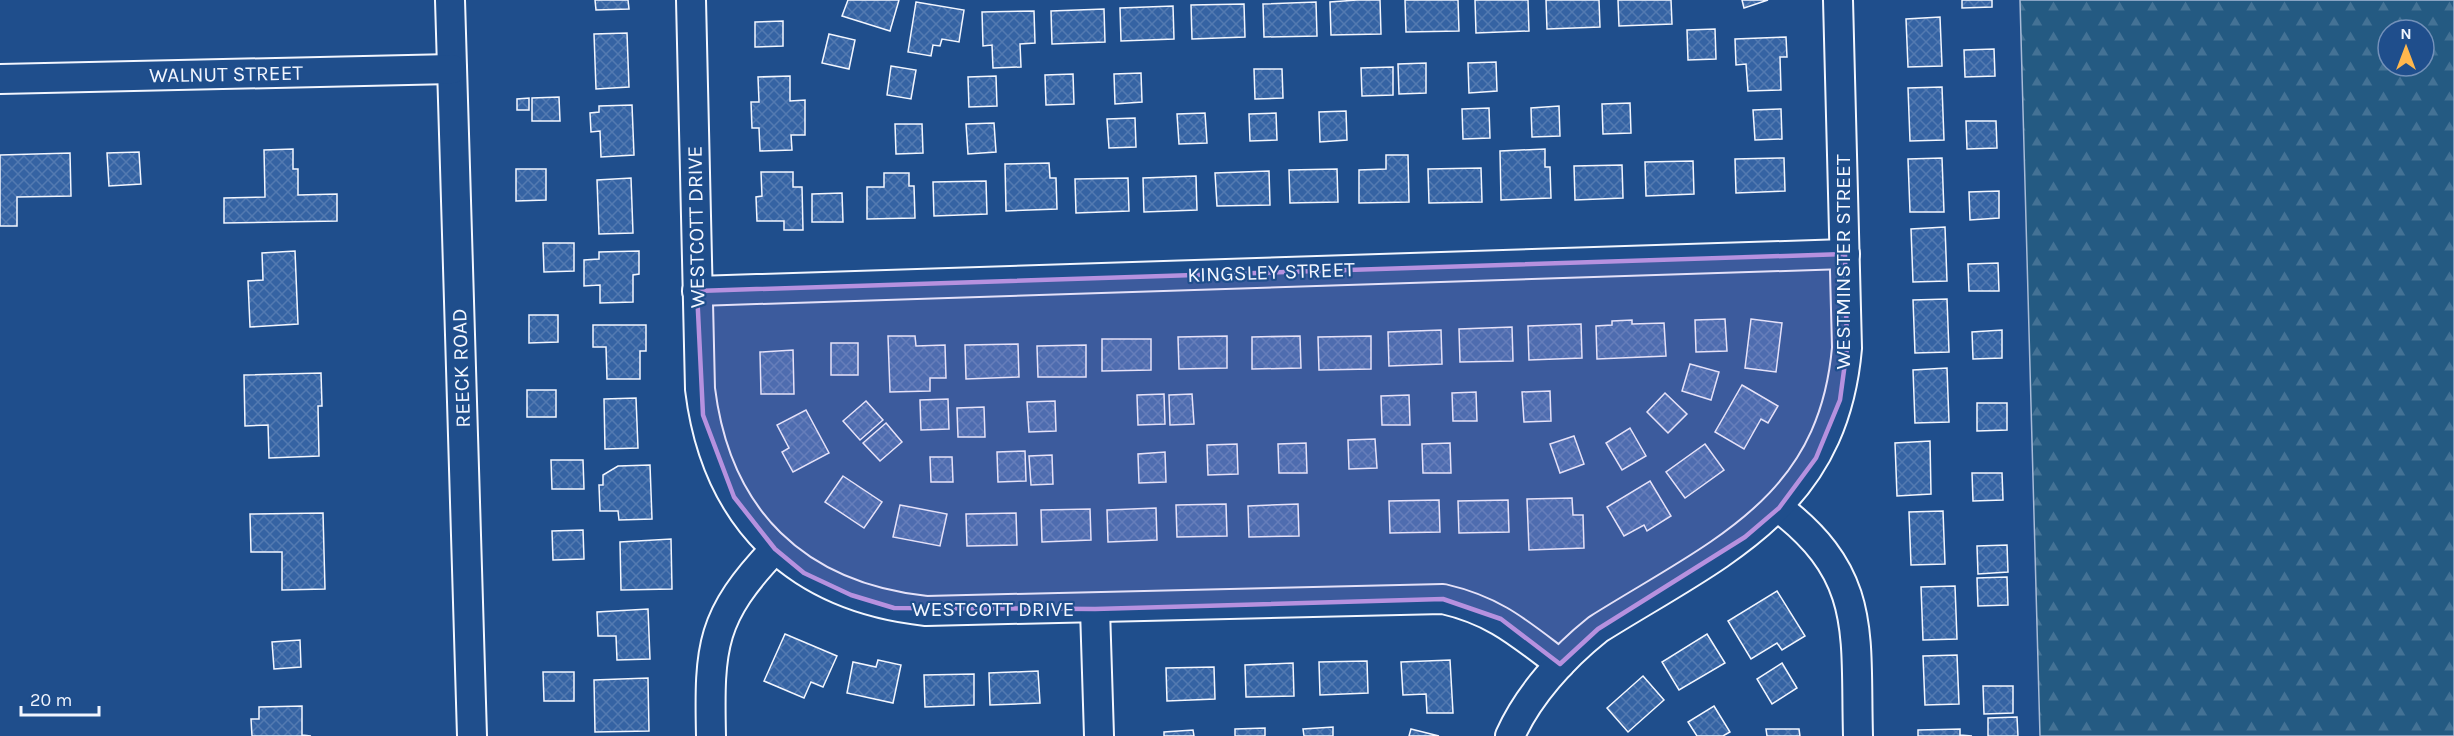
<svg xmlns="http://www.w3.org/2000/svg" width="2454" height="736" font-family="Karla,sans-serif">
<defs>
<pattern id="forest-firs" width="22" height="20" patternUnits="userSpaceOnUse" patternTransform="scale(1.5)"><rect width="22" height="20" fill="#245a82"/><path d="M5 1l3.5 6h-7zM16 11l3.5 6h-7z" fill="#447295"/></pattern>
<pattern id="building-cross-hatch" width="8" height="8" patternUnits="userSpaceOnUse" patternTransform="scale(1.5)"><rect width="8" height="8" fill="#3563a3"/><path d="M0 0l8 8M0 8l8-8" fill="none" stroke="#537ab1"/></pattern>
</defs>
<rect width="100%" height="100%" fill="#1f4e8c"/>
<path fill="url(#forest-firs)" stroke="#a8bbd7" stroke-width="1.5" fill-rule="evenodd" d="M2020 0H2454V736H2040ZM2388 30H2424V66H2388Z"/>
<g fill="url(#building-cross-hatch)" stroke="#f2f6ff" stroke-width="1.5">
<path d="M595 0H628L629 9 596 10Z"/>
<path d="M848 0H899L890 31 842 16Z"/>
<path d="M1357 0H1380L1381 34 1331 35 1330 2Z"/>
<path d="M1405 0H1458L1459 31 1406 32Z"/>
<path d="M1475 0H1528L1529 31 1476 33Z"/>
<path d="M1546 0H1599L1600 27 1547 29Z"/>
<path d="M1618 0H1671L1672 24 1619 26Z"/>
<path d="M1742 0H1768L1744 8Z"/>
<path d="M1962 0H1992V7L1962 8Z"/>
<path d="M916 2 964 10 959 42 942 39 940 46 933 45 931 56 908 52Z"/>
<path d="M1316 2 1317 36 1264 37 1263 4Z"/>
<path d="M1244 4 1245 37 1192 39 1191 5Z"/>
<path d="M1173 6 1174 39 1121 41 1120 8Z"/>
<path d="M1104 9 1105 42 1052 44 1051 11Z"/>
<path d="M1034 11 1035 43 1020 44 1021 67 993 68 992 45 983 46 982 12Z"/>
<path d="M1940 17 1942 66 1908 67 1906 19Z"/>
<path d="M783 21V46L755 47V22Z"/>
<path d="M1715 29 1716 59 1688 60 1687 30Z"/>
<path d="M627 33 629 87 596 89 594 34Z"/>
<path d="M829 34 855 40 849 69 822 63Z"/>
<path d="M1786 37 1787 57H1780L1781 90 1748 91 1746 64 1736 65 1735 39Z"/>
<path d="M1994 49 1995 76 1965 77 1964 50Z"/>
<path d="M1496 62 1497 91 1469 93 1468 63Z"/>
<path d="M1426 63V93L1399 94 1398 64Z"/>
<path d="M891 66 916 70 911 99 887 95Z"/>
<path d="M1393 67V95L1362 96 1361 68Z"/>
<path d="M1254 69H1282L1283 98 1255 99Z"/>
<path d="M1141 73 1142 102 1115 104 1114 74Z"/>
<path d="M1073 74 1074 104 1046 105 1045 75Z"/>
<path d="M790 76V101L805 100V135H791L792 150 760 151 759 128H752L751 102H759L758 77Z"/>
<path d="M996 76 997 106 969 107 968 77Z"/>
<path d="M1942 87 1944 140 1910 141 1908 88Z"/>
<path d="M559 97 560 121H532V98Z"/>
<path d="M529 98V110H517V99Z"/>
<path d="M1630 103 1631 133 1603 134 1602 104Z"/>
<path d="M632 105 634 155 601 157 600 131 591 132 590 113 599 112V106Z"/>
<path d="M1559 106 1560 136 1532 137 1531 108Z"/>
<path d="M1489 108 1490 138 1463 139 1462 109Z"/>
<path d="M1781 109 1782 139 1755 140 1753 110Z"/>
<path d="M1346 111 1347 140 1320 142 1319 112Z"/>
<path d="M1205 113 1207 143 1179 144 1177 114Z"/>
<path d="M1276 113 1277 140 1250 141 1249 114Z"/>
<path d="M1135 118 1136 147 1109 148 1107 119Z"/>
<path d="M1966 121H1996L1997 148 1967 149Z"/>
<path d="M994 123 996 152 968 154 966 124Z"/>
<path d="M895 124H922L923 153 896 154Z"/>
<path d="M293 149V169H298V195L337 194V221L224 223V198L265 197 264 150Z"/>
<path d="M1545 149V167H1550L1551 198 1501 200 1500 151Z"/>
<path d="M139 152 141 184 109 186 107 153Z"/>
<path d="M70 153 71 196 17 197V226H0V155Z"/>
<path d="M1386 155H1408L1409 202 1359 203V170L1386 169Z"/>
<path d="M1784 158 1785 191 1736 193 1735 159Z"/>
<path d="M1942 158 1944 212H1910L1908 159Z"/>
<path d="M1693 161 1694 194 1646 196 1645 162Z"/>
<path d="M1049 163 1050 178H1056L1057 209 1006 211 1005 164Z"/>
<path d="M1622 165 1623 198 1575 200 1574 166Z"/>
<path d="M1481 168 1482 202 1429 203 1428 169Z"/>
<path d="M516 169H546V200L516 201Z"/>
<path d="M1337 169 1338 202 1290 203 1289 170Z"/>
<path d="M1269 171 1270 205 1217 206 1215 173Z"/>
<path d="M761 172H793V187H802L803 230H784V221H757L756 197 762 196Z"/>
<path d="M884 173H909V186H914L915 218 867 219V187H884Z"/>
<path d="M1196 176 1197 210 1144 212 1143 178Z"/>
<path d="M631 178 633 233 599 234 597 180Z"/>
<path d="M1128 178 1129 211 1076 213 1075 179Z"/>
<path d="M986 181 987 214 934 216 933 182Z"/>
<path d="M1999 191V218L1970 220 1969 192Z"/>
<path d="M842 193 843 222H812V194Z"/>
<path d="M1945 227 1947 281 1913 282 1911 229Z"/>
<path d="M543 243H574V271L544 272Z"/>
<path d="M295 251 298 324 250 327 248 281 263 280 262 253Z"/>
<path d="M639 251V274L633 275V302L600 303V285L584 286V260L599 259V252Z"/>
<path d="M1998 263 1999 291H1969L1968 264Z"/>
<path d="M1947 299 1949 352 1915 353 1913 300Z"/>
<path d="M529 315H558V342L529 343Z"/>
<path d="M1725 319 1727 351 1696 352 1695 320Z"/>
<path d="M1751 319 1782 323 1776 372 1745 368Z"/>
<path d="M1632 320V324L1664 323 1666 356 1597 359 1596 326 1612 325V321Z"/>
<path d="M1581 324 1582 358 1529 360 1528 326Z"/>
<path d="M593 325H646V351H640V379H607L606 347H593Z"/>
<path d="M1512 327 1513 361 1460 362 1459 329Z"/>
<path d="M1441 330 1442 364 1389 366 1388 332Z"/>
<path d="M2002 330V358L1973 359 1972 332Z"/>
<path d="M888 336H915L916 346 945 345 946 378H930V391L890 392Z"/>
<path d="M1227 336V368L1179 369 1178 337Z"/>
<path d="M1300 336 1301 368 1252 369V337Z"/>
<path d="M1371 336V369L1319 370 1318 337Z"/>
<path d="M1102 339H1151V370L1102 371Z"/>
<rect x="831" y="343" width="27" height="32"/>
<path d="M1018 344 1019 377 966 379 965 345Z"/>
<path d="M1086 345V377H1038L1037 346Z"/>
<path d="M793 350 794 394H761L760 352Z"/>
<path d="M1690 364 1719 372 1711 400 1682 391Z"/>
<path d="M1947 368 1949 422 1915 423 1913 370Z"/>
<path d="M321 373 322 406H318L319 456 269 458 268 425 245 426 244 375Z"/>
<path d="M1742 385 1778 406 1768 423 1761 419 1744 449 1715 432Z"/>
<rect x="527" y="390" width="29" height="27"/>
<path d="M1550 391 1551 421 1524 422 1522 392Z"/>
<path d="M1476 392 1477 421H1453L1452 393Z"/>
<path d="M1665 393 1687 414 1668 433 1647 412Z"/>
<path d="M1164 394 1165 424 1138 425 1137 395Z"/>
<path d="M1192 394 1194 424 1170 425 1169 395Z"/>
<path d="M1409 395 1410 425H1382L1381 396Z"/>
<path d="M636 398 638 448 605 449 604 399Z"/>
<path d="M948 399 949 429 921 430 920 400Z"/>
<path d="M866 401 883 420 860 440 843 421Z"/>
<path d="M1055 401 1056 431 1029 432 1027 402Z"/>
<path d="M1977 403H2007V430L1977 431Z"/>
<path d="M984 407 985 437H958L957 408Z"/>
<path d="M806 410 829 453 793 472 782 452 789 448 777 425Z"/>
<path d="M886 423 902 442 880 461 863 443Z"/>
<path d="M1630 428 1646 456 1622 470 1606 443Z"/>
<path d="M1574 436 1584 464 1560 473 1550 444Z"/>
<path d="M1375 439 1377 468 1349 469 1348 440Z"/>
<path d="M1930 441 1931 494 1897 496 1895 443Z"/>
<path d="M1306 443 1307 473H1279L1278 444Z"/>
<path d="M1450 443 1451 473H1423L1422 444Z"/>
<path d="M1237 444 1238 474 1208 475 1207 445Z"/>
<path d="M1705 444 1724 470 1685 498 1666 472Z"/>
<path d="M1025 451 1026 481 998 482 997 452Z"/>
<path d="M1165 452 1166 482 1139 483 1138 454Z"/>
<path d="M1052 455 1053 484 1031 485 1029 456Z"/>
<path d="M930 457H952L953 482H931Z"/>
<path d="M551 460H583L584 489H552Z"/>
<path d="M650 465 652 519 619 520 618 511H600L599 485H603V475L618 466Z"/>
<path d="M1972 473H2002L2003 500 1973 501Z"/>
<path d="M843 476 882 502 864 528 825 502Z"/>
<path d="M1650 481 1671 516 1647 531 1644 525 1624 536 1607 507Z"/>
<path d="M1572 498 1573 515H1583L1584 548 1529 550 1527 499Z"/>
<path d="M1439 500 1440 532 1390 533 1389 501Z"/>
<path d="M1508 500 1509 532 1459 533 1458 501Z"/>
<path d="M1226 504 1227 536 1177 537 1176 505Z"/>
<path d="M1298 504 1299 536 1249 537 1248 506Z"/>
<path d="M900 505 947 514 940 546 893 537Z"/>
<path d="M1156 508 1157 540 1108 542 1107 510Z"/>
<path d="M1090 509 1091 540 1042 542 1041 510Z"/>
<path d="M1943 511 1945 564 1911 565 1909 512Z"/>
<path d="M323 513 325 589 282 590V552H251L250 514Z"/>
<path d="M1016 513 1017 545 967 546 966 514Z"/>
<path d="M583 530 584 559 553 560 552 531Z"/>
<path d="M671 539 672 589 621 590 620 542Z"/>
<path d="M2007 545 2008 572 1978 574 1977 546Z"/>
<path d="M2007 577 2008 605 1978 606 1977 578Z"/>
<path d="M1955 586 1957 639 1923 640 1921 587Z"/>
<path d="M1777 591 1805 636 1782 650 1777 643 1751 659 1728 621Z"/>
<path d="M648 609 650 659 617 660 616 636H598L597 612Z"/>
<path d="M785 634 837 656 823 687 811 682 804 698 764 681Z"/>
<path d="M1707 634 1725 663 1679 690 1662 662Z"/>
<path d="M300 640 301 667 274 669 272 642Z"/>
<path d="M1957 655 1959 704 1925 705 1923 656Z"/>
<path d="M878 660 901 665 893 703 847 693 853 662 876 667Z"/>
<path d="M1450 660 1453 713H1427L1426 694 1403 695 1401 662Z"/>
<path d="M1367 661 1368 693 1320 695 1319 662Z"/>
<path d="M1293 663 1294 696 1246 697 1245 665Z"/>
<path d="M1782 663 1797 688 1772 704 1757 679Z"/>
<path d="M1214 667 1215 699 1167 701 1166 668Z"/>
<path d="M1038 671 1040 703 990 705 989 673Z"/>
<path d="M543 672H574V701H544Z"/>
<path d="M974 674V705L925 707 924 675Z"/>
<path d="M1643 676 1664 700 1628 732 1607 708Z"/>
<path d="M648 678 649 731 595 732 594 680Z"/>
<path d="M1983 686H2013V713L1984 714Z"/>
<path d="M302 706V735L311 736H252L251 719H259V707Z"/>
<path d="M1714 706 1730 732 1723 736H1697L1688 722Z"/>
<path d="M2017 717 2018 736H1988V718Z"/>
<path d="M1333 727V736H1304L1303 729Z"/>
<path d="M1265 728V736H1235V729Z"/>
<path d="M1411 729 1439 736H1409Z"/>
<path d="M1766 729H1799L1800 736H1767Z"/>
<path d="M1960 729V735L1972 736H1918V730Z"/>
<path d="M1193 730 1194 736H1164V732Z"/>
</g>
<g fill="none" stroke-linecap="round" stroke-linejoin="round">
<g stroke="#f2f6ff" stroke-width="32">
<g id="minor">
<path d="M450 0 472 736"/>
<path d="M691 0 700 389C716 519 796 597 926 611L1443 599C1495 611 1519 633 1560 664"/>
<path d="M0 79 452 69"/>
<path d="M697 291 1845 254"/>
<path d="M1779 508C1868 576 1855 634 1858 736"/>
<path d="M1095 609 1099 736"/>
<path d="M711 736C709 646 711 616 775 549"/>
<path d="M1510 736C1528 695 1563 657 1598 629 1719 553 1833 509 1847 348L1838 0"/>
</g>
</g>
<use href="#minor" stroke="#1f4e8c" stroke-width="28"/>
</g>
<path fill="#b691df" fill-opacity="0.2" stroke="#b691df" stroke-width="4.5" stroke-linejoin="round" d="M1845 254 1847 348 1840 400 1816 458 1779 508 1745 537 1598 629 1560 664 1501 619 1443 599 1095 609 894 608 851 595 804 573 775 549 734 497 703 415 697 291Z"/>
<g text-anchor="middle" stroke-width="4.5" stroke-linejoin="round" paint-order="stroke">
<g font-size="21" fill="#f2f6ff" stroke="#1f4e8c">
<text transform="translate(226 74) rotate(-1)" y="7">WALNUT STREET</text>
<text transform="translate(696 227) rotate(-91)" y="7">WESTCOTT DRIVE</text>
<text transform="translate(1843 262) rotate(-90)" y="7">WESTMINSTER STREET</text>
<text transform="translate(1271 272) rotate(-2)" y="7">KINGSLEY STREET</text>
<text transform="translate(461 368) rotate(-92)" y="7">REECK ROAD</text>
<text x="993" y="616">WESTCOTT DRIVE</text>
</g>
</g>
<g transform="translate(2406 48)"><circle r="28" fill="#1f4e8c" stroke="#7391ba" stroke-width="1.5"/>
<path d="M0-4.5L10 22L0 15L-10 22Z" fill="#ffb74d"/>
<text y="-9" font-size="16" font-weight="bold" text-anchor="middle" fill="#f2f6ff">N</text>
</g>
<path d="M21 706v9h78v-9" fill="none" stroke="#f2f6ff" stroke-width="3"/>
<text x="30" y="706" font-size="18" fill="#f2f6ff" stroke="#1f4e8c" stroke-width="4.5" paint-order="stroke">20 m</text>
</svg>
